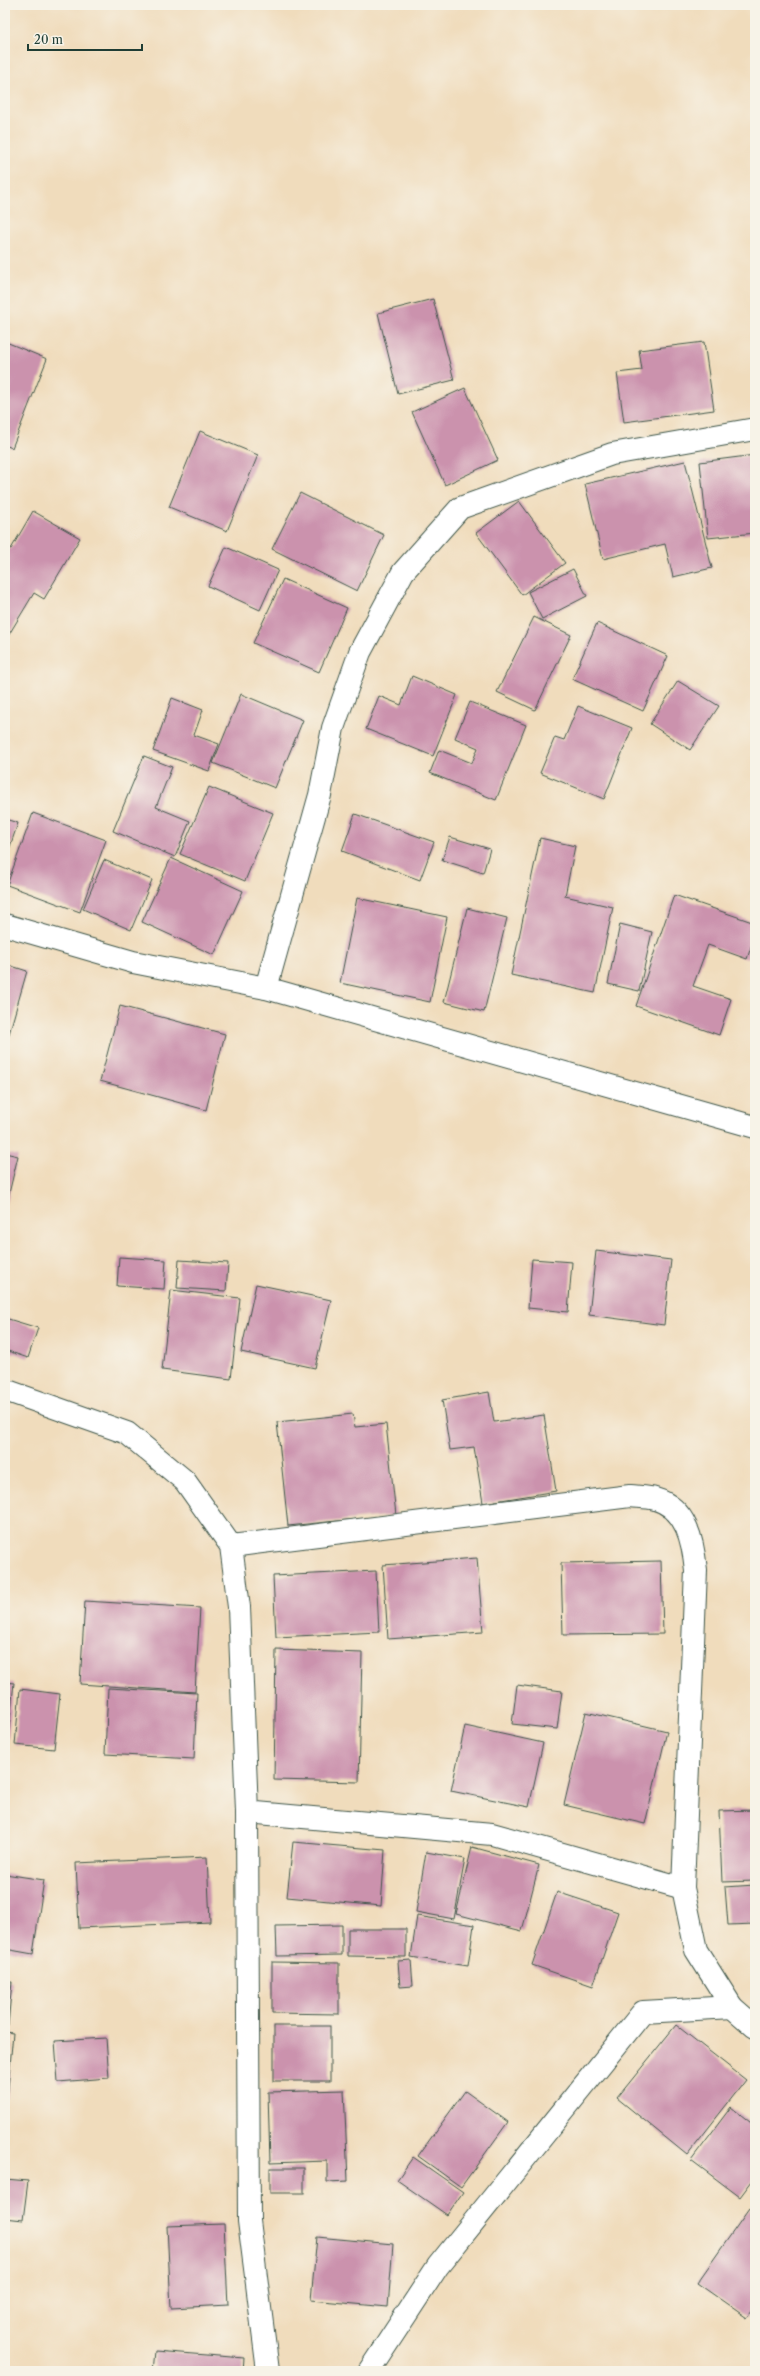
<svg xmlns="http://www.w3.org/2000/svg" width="760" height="2376" font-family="'Libre Caslon Text',serif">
<rect width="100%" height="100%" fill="#f7f3e8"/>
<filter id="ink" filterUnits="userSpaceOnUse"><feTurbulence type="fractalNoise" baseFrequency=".025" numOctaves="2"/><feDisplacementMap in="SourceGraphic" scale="8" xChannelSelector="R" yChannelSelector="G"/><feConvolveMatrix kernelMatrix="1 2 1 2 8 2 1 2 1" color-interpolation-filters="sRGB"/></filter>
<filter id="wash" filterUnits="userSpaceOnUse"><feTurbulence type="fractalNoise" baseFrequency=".012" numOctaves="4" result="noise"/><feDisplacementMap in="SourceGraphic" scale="16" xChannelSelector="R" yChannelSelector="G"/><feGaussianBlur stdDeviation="0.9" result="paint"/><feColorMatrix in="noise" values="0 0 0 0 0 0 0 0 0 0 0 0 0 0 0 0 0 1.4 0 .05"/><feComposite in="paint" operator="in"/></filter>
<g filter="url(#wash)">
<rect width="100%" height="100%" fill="#f0dcbc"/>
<g id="blocks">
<g fill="#cb92ad">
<path d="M433 299 454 380 398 394 378 313Z"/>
<path d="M6 342 47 359 12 448 5 445Z"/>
<path d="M704 342 714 410 624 422 617 373 642 370 639 350Z"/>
<path d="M465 388 498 460 445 485 412 412Z"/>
<path d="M200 431 258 455 227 531 169 507Z"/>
<path d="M755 455V533L708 538 700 462Z"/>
<path d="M685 461 712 568 673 577 665 544 603 559 585 484Z"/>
<path d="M300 493 384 535 357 591 272 549Z"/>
<path d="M519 501 565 563 522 595 476 533Z"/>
<path d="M33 511 80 538 44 599 34 593 5 641V546L11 549Z"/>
<path d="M226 547 278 570 260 610 208 586Z"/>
<path d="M573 569 587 596 542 619 528 592Z"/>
<path d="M283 579 347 608 319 672 253 643Z"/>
<path d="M534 617 571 635 535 710 497 692Z"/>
<path d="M597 623 668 656 643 711 572 679Z"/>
<path d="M412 676 457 695 433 756 366 729 379 696 401 705Z"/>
<path d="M678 681 719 706 690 750 650 724Z"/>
<path d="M241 694 303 720 275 788 213 763Z"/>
<path d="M172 698 203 710 194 735 219 744 209 771 153 751Z"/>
<path d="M470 702 526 725 496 800 430 773 439 750 472 763 478 748 455 738Z"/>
<path d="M578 706 632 728 604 799 540 773 555 737 564 740Z"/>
<path d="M144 756 172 767 156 807 190 821 175 857 113 831Z"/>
<path d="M209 787 273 813 245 881 180 854Z"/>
<path d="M33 813 106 840 80 912 7 885Z"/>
<path d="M355 814 434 842 420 880 342 851Z"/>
<path d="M5 819 18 823 5 861Z"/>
<path d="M450 837 490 849 483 873 442 860Z"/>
<path d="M540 838 575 846 565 896 613 907 595 993 511 975Z"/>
<path d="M171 858 243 891 214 955 142 922Z"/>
<path d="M104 860 152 880 131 930 83 909Z"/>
<path d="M674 895 755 923V935L747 959 708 945 693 986 731 999 719 1035 636 1006Z"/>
<path d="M357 898 447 917 430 1002 340 983Z"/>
<path d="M467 908 507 918 484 1012 444 1002Z"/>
<path d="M620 924 652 932 639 991 608 984Z"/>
<path d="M5 964 27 971 5 1048Z"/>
<path d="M120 1006 225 1034 206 1110 100 1081Z"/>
<path d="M5 1092 9 1093 6 1106H5Z"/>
<path d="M5 1153 18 1156 6 1206H5Z"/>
<path d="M596 1251 671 1260 664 1325 589 1315Z"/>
<path d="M119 1257 166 1260 164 1289 117 1286Z"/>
<path d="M532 1259 572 1262 568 1312 528 1308Z"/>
<path d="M179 1260 228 1263 226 1291 177 1288Z"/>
<path d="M256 1284 331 1300 315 1368 241 1352Z"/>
<path d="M171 1290 240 1298 231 1379 162 1370Z"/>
<path d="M5 1318 38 1328 28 1358 5 1350Z"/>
<path d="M489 1392 494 1422 544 1415 556 1491 483 1503 474 1447 450 1450 442 1400Z"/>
<path d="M353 1414 355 1427 386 1424 396 1515 288 1526 277 1422Z"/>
<path d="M477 1558 483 1632 388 1639 383 1565Z"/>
<path d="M661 1561 663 1634 563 1635 561 1563Z"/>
<path d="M376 1571 379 1632 276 1637 273 1576Z"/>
<path d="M85 1601 200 1608 195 1692 80 1684Z"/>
<path d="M276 1650 362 1653 359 1782 274 1780Z"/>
<path d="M5 1682 14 1683 6 1754H5Z"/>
<path d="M517 1685 562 1691 557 1729 512 1724Z"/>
<path d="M108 1688 197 1693 194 1759 105 1754Z"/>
<path d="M20 1689 60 1694 54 1749 15 1745Z"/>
<path d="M586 1712 667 1731 645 1824 564 1805Z"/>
<path d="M465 1726 543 1743 529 1807 451 1791Z"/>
<path d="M755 1810V1881L722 1882 719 1811Z"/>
<path d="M293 1842 385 1850 381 1906 287 1897Z"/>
<path d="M472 1847 539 1865 522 1931 456 1914Z"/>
<path d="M426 1852 465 1859 454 1919 416 1912Z"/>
<path d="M207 1857 210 1922 79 1928 76 1863Z"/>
<path d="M5 1874 44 1880 33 1954 5 1949Z"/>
<path d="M755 1885V1924L728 1925 725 1887Z"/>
<path d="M557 1892 618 1912 593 1986 532 1965Z"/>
<path d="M417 1916 474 1925 468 1966 411 1957Z"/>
<path d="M342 1925V1955L277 1956 276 1926Z"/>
<path d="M348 1929H406V1957L348 1956Z"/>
<path d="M411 1960 413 1986 400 1987 398 1961Z"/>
<path d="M272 1962 339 1963V2014L272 2013Z"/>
<path d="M5 1981 12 1982 8 2025H5Z"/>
<path d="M676 2025 746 2080 687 2155 617 2098Z"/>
<rect x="274" y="2026" width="56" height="55"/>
<path d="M5 2032 13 2033 7 2099H5Z"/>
<path d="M106 2038 109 2078 58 2082 55 2041Z"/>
<path d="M344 2090 348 2181 327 2182V2161L270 2163 268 2092Z"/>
<path d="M465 2091 508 2122 461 2187 418 2156Z"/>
<path d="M731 2107 755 2126V2177L740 2197 691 2160Z"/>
<path d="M413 2157 463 2192 447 2215 397 2180Z"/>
<rect x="270" y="2168" width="34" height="25"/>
<path d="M5 2179 28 2181 23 2220 5 2218Z"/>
<path d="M749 2209 755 2213V2307L747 2318 697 2283Z"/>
<path d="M5 2223H9L6 2251H5Z"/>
<path d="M224 2224 228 2305 171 2308 167 2226Z"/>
<path d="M317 2237 393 2244 388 2307 311 2300Z"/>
<path d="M155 2351 244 2358 243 2371H153Z"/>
</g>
</g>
</g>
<g filter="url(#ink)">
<use href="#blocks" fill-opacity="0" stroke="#3e5548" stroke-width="1"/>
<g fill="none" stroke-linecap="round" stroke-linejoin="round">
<g stroke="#3e5548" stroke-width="24">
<g id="minor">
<path d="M5 925 133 962 266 988 755 1127"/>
<path d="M266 988 320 795 333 728 360 652 403 572 460 508 612 454 755 429"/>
<path d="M247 1812 249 2221 268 2371"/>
<path d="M369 2371 438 2266 643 2012 732 2007"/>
</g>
</g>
<g stroke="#3e5548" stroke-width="24">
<g id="tertiary">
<path d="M5 1390 127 1433 185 1481 231 1546 239 1607 247 1812 492 1834 683 1888"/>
<path d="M231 1546 630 1496C638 1497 648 1497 655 1499 687 1508 693 1542 696 1570L683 1888 696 1950 732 2007 755 2027"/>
</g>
</g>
<use href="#minor" stroke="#fff" stroke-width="22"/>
<use href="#tertiary" stroke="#fff" stroke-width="22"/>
</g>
</g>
<rect width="760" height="2376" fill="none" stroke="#f7f3e8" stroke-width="20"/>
<path d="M28 44v6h114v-6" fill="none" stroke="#1f3d34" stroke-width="2"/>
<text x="34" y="44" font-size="12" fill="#1f3d34" stroke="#f7f3e8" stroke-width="3" paint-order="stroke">20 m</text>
</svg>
